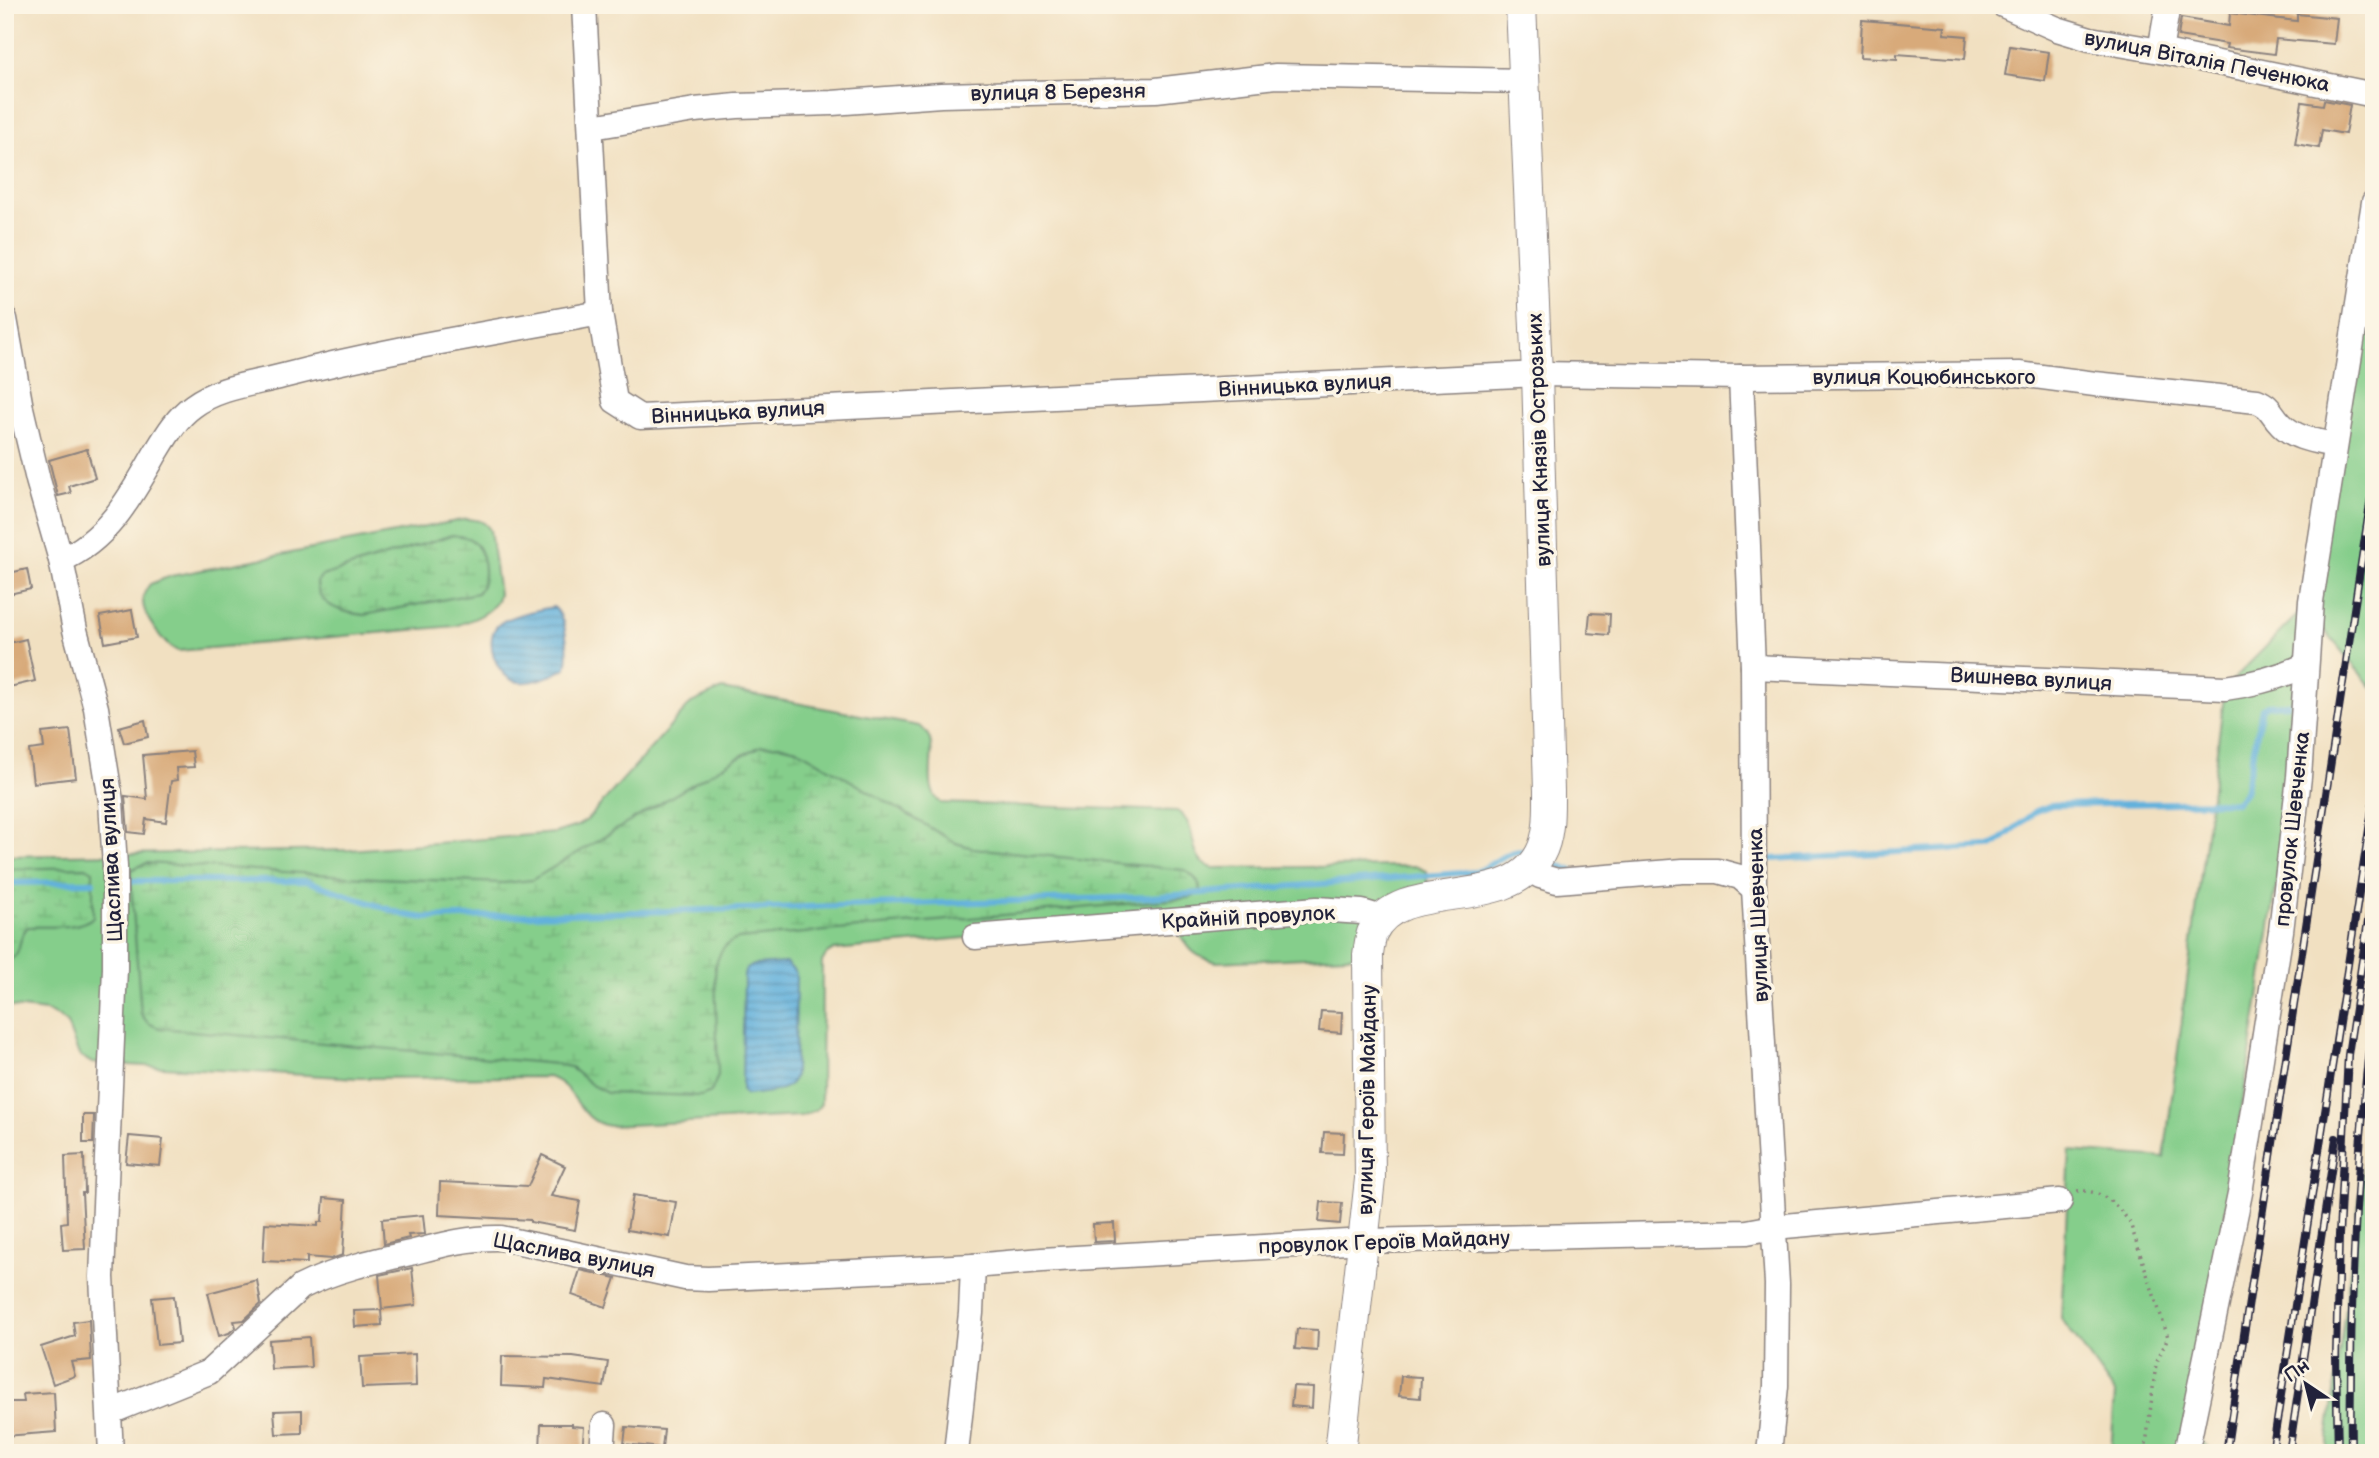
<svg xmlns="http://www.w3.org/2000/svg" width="2379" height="1458" font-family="'Balsamiq Sans',sans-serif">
<defs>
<pattern id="wetland-marsh" width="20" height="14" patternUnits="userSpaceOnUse" patternTransform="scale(1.75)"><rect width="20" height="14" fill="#85ce8b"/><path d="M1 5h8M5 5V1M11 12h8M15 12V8" fill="none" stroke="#73b179"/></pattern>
<pattern id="water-rules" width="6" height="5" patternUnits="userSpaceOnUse" patternTransform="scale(1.75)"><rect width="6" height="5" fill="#62b1dc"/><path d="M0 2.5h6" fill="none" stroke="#5090b4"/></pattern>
</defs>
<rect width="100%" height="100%" fill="#fcf5e5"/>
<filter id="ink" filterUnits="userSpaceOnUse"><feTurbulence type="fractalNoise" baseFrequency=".0143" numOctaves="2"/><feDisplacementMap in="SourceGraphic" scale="14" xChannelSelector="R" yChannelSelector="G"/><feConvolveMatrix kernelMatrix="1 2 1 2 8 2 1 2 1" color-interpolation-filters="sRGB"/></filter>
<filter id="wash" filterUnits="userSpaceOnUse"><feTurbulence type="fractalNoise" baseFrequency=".00686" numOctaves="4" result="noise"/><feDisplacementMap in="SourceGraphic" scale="28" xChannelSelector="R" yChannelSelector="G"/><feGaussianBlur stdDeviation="1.57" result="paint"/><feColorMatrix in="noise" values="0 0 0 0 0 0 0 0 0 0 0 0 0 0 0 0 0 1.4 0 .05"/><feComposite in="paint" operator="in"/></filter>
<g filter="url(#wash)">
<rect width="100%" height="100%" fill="#f1e0c1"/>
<g fill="#85ce8b" stroke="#547863" stroke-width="2">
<path d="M2374 205V690L2311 614 2304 709 2191 1432 2215 1453H2111L2115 1393 2061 1318 2070 1151 2164 1158 2225 688 2311 601Z"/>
<path d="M467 519C478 520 484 520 490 530L499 594C495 614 471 620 455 626L178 651C164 645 142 616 143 600 143 594 146 589 150 584L171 576Z"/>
<path d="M722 689 919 726C946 741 917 784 941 803L1177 811C1202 827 1184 860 1213 868L1415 866 1426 871 1430 900 1419 902 1368 955 1217 962C1191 956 1190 949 1175 928L975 937 834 950 826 955 822 962 821 1104 816 1110 801 1116 609 1126C577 1121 577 1085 548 1077L359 1078 92 1063 79 1055 67 1024 58 1016 46 1011 5 1006V856L350 850 555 833 577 826 587 820 691 703Z"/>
<path d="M2374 1088V1453H2328V1438Z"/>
</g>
<g fill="url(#wetland-marsh)" stroke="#547863" stroke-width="2">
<path d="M452 535C458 536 464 536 470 539 485 549 489 580 477 593L364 615C344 613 316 606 317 581L322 576Z"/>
<path d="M780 745 797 749 956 843 973 848 1184 870C1193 876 1200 880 1200 892L1193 897 1181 899 738 939C723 944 720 952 715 967L718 1076 711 1092 701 1096 607 1093 593 1086 570 1067 556 1064 159 1028 148 1023 141 1014 130 870 147 863 378 878 504 883 532 880 733 760 761 746Z"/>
<path d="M86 867 93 871V917C79 930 46 926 28 927 15 938 25 957 5 961V869Z"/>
</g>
<g fill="url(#water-rules)" stroke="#426a8c" stroke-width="2">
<path d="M553 607C566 614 570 654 566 668 554 675 529 686 515 681 496 675 484 641 497 626 507 615 539 610 553 607Z"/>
<path d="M786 963 796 973 795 1075C791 1093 766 1092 749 1095L744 1094 742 1089 744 975 746 969 754 965Z"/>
</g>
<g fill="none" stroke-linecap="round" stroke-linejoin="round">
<g stroke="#62b1dc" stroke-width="6">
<path d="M1771 859 1990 847 1997 843 2036 811 2052 805 2236 802 2245 792 2262 708 2268 705 2288 704"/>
<path d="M1555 864 1571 870"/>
<path d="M131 881H307L405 915 425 918 1150 897 1475 872C1492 867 1504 851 1522 851"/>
<path d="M5 883 93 882"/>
</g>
</g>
<g id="blocks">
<g fill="#d8aa7a">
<path d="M2230 13 2297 21V14L2337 18 2334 44 2276 39 2274 54 2226 48 2227 44 2178 36 2181 18 2229 26Z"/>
<path d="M1862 20 1945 27 1944 34 1967 36 1965 59 1897 54V59L1860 57Z"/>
<path d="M2010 46 2049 52 2045 81 2005 75Z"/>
<path d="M2324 100 2350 105 2345 134 2322 130 2319 148 2295 144 2302 102 2323 105Z"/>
<path d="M87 449 95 478 69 486 71 493 58 496 49 460Z"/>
<path d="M27 569 31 589 5 595V574Z"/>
<path d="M132 610 137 637 105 643 100 616Z"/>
<path d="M1590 613 1610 614 1609 635 1588 633Z"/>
<path d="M26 639 35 681 5 688V650L10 649 9 643Z"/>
<path d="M145 720 148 737 124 743 119 727Z"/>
<path d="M70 730 76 778 33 783 29 750 44 748 42 733Z"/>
<path d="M192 751 194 767 176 768 177 780 171 781 166 822 146 819 144 834 128 832 125 796 147 799 143 755Z"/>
<path d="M1321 1011 1342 1012 1341 1033 1319 1031Z"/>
<path d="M83 1115H94L93 1143H83Z"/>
<path d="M1324 1132 1344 1133 1343 1154 1322 1153Z"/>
<path d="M129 1136 163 1139 160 1166 126 1163Z"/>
<path d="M84 1155 85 1193H82L85 1249 63 1250 61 1223 67 1222 65 1156Z"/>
<path d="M542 1155 565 1166 551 1196 580 1201 575 1230 530 1222V1220L439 1215 440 1182 528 1186Z"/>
<path d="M633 1195 676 1202 670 1237 627 1230Z"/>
<path d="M324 1198 346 1200 343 1255 331 1259 307 1257V1263L263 1261 265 1223 318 1226V1222H322Z"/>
<path d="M1321 1202 1342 1203 1340 1224 1319 1222Z"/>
<path d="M423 1215 425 1234 408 1235 409 1238 384 1244 382 1219Z"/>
<path d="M1114 1223 1115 1241 1094 1242 1093 1224Z"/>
<path d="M412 1268 416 1305 382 1309 379 1275Z"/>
<path d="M580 1270 616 1278 606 1307 572 1295Z"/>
<path d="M257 1280 261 1304 244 1320 234 1321 236 1327 229 1333 219 1336 208 1293Z"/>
<path d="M174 1296 179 1343 157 1345 152 1298Z"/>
<path d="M381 1310 382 1325 355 1327 354 1311Z"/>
<path d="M89 1320 91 1360 71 1362 75 1376 53 1384 41 1347 75 1336 73 1322Z"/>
<path d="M1297 1329 1318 1330 1317 1351 1295 1349Z"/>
<path d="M309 1337 311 1367 271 1369 269 1340Z"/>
<path d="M415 1354 416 1386 362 1388 360 1357Z"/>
<path d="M502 1356 573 1357 608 1362 604 1387 546 1379 545 1388 501 1386Z"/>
<path d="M1401 1376 1421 1377 1420 1398 1399 1396Z"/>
<path d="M1293 1386 1313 1387 1312 1408 1291 1406Z"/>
<path d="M54 1392 56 1432 5 1436V1402H24L23 1394Z"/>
<path d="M302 1410V1433L276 1434 274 1411Z"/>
<path d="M541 1424H572V1426L584 1427 582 1453H540Z"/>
<path d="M626 1427 664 1430 662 1448 624 1444Z"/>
</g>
</g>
</g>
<g filter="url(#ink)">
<use href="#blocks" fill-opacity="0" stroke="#8a817e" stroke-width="2"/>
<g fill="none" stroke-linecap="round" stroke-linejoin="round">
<g stroke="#8a817e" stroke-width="27">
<g id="minor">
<path d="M584 5 600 313"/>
<path d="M2003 5 2057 29 2090 39 2160 51 2374 95"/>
<path d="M2160 51 2168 5"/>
<path d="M592 127 695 110 737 106 832 103 941 95 1156 90 1276 76 1525 81"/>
<path d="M5 319 21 408 38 480 61 560 75 630 96 708 111 801 115 867V968L102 1277 111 1453"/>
<path d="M1741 377 1753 667 1754 889 1777 1284 1776 1386 1769 1453"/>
<path d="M61 560C107 540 130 498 154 456 165 438 176 418 193 406 218 387 253 384 283 376 387 349 494 333 600 313L615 401 640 417 1537 374 1741 377 2019 374 2095 384 2257 401C2272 407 2270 413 2281 424 2295 439 2316 441 2334 445"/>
<path d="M1753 667 2225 688C2254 684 2279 678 2306 665"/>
<path d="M1530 870 1540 876 1557 881 1683 871H1718L1740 877 1754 889"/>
<path d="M975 937 1317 909 1362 912 1382 918"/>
<path d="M110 1412 209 1372 301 1287C334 1270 374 1261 410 1253 441 1245 470 1237 501 1238L685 1278 708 1279 973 1266 1042 1260 1364 1241 1747 1232 1774 1227 2060 1201"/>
<path d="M602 1453 604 1425"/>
<path d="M956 1453 971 1313 973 1266"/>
<path d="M2186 1453 2240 1193 2281 931 2299 777 2311 601 2374 202"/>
</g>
</g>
<g stroke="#8a817e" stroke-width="32">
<path id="tertiary" d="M1340 1453 1370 1179 1368 955C1369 948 1370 939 1372 933 1399 874 1507 916 1540 854 1550 836 1549 811 1549 791L1537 374 1521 5"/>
</g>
<path stroke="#8a817e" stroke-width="3.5" stroke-dasharray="2 5" stroke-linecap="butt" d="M2077 1191C2101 1189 2117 1204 2130 1223L2168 1337 2156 1364 2145 1453"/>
<use href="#minor" stroke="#fff" stroke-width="24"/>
<use href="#tertiary" stroke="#fff" stroke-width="30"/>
<g stroke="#22223b" stroke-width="8">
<g id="rail">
<path d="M2226 1453 2374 478"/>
<path d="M2272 1453 2374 797"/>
<path d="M2289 1453 2336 1138"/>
<path d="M2338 1453 2336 1356 2339 1235 2348 1055 2374 881"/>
<path d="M2351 1453C2349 1303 2356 1153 2374 1005"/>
</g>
</g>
<use href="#rail" stroke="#fcf5e5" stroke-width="5" stroke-dasharray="16" stroke-linecap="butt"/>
</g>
</g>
<g text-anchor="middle" stroke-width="7" stroke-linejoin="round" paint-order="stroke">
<g font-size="21" fill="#22223b" stroke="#fcf5e5">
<text transform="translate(2207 61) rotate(11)" y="7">вулиця Віталія Печенюка</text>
<text transform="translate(1058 92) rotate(-1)" y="7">вулиця 8 Березня</text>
<text x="1924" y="384">вулиця Коцюбинського</text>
<text transform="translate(1305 385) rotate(-3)" y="7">Вінницька вулиця</text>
<text transform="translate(738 412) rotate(-3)" y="7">Вінницька вулиця</text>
<text transform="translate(1539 440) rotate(-92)" y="7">вулиця Князів Острозьких</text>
<text transform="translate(2031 679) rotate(3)" y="7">Вишнева вулиця</text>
<text transform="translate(2292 829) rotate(-84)" y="7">провулок Шевченка</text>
<text transform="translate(111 860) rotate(-93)" y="7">Щаслива вулиця</text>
<text transform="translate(1758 915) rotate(-92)" y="7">вулиця Шевченка</text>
<text transform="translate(1248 917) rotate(-3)" y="7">Крайній провулок</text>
<text transform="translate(1367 1100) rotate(-89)" y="7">вулиця Героїв Майдану</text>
<text transform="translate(1384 1242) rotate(-2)" y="7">провулок Героїв Майдану</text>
<text transform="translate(574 1255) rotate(11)" y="7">Щаслива вулиця</text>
</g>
</g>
<rect width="2379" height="1458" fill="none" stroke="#fcf5e5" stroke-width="28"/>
<g transform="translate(2306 1384) rotate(325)" stroke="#fcf5e5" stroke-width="5" paint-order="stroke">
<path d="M0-5L12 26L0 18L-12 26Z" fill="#22223b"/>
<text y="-10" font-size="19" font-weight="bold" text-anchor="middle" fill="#22223b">Пн</text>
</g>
</svg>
